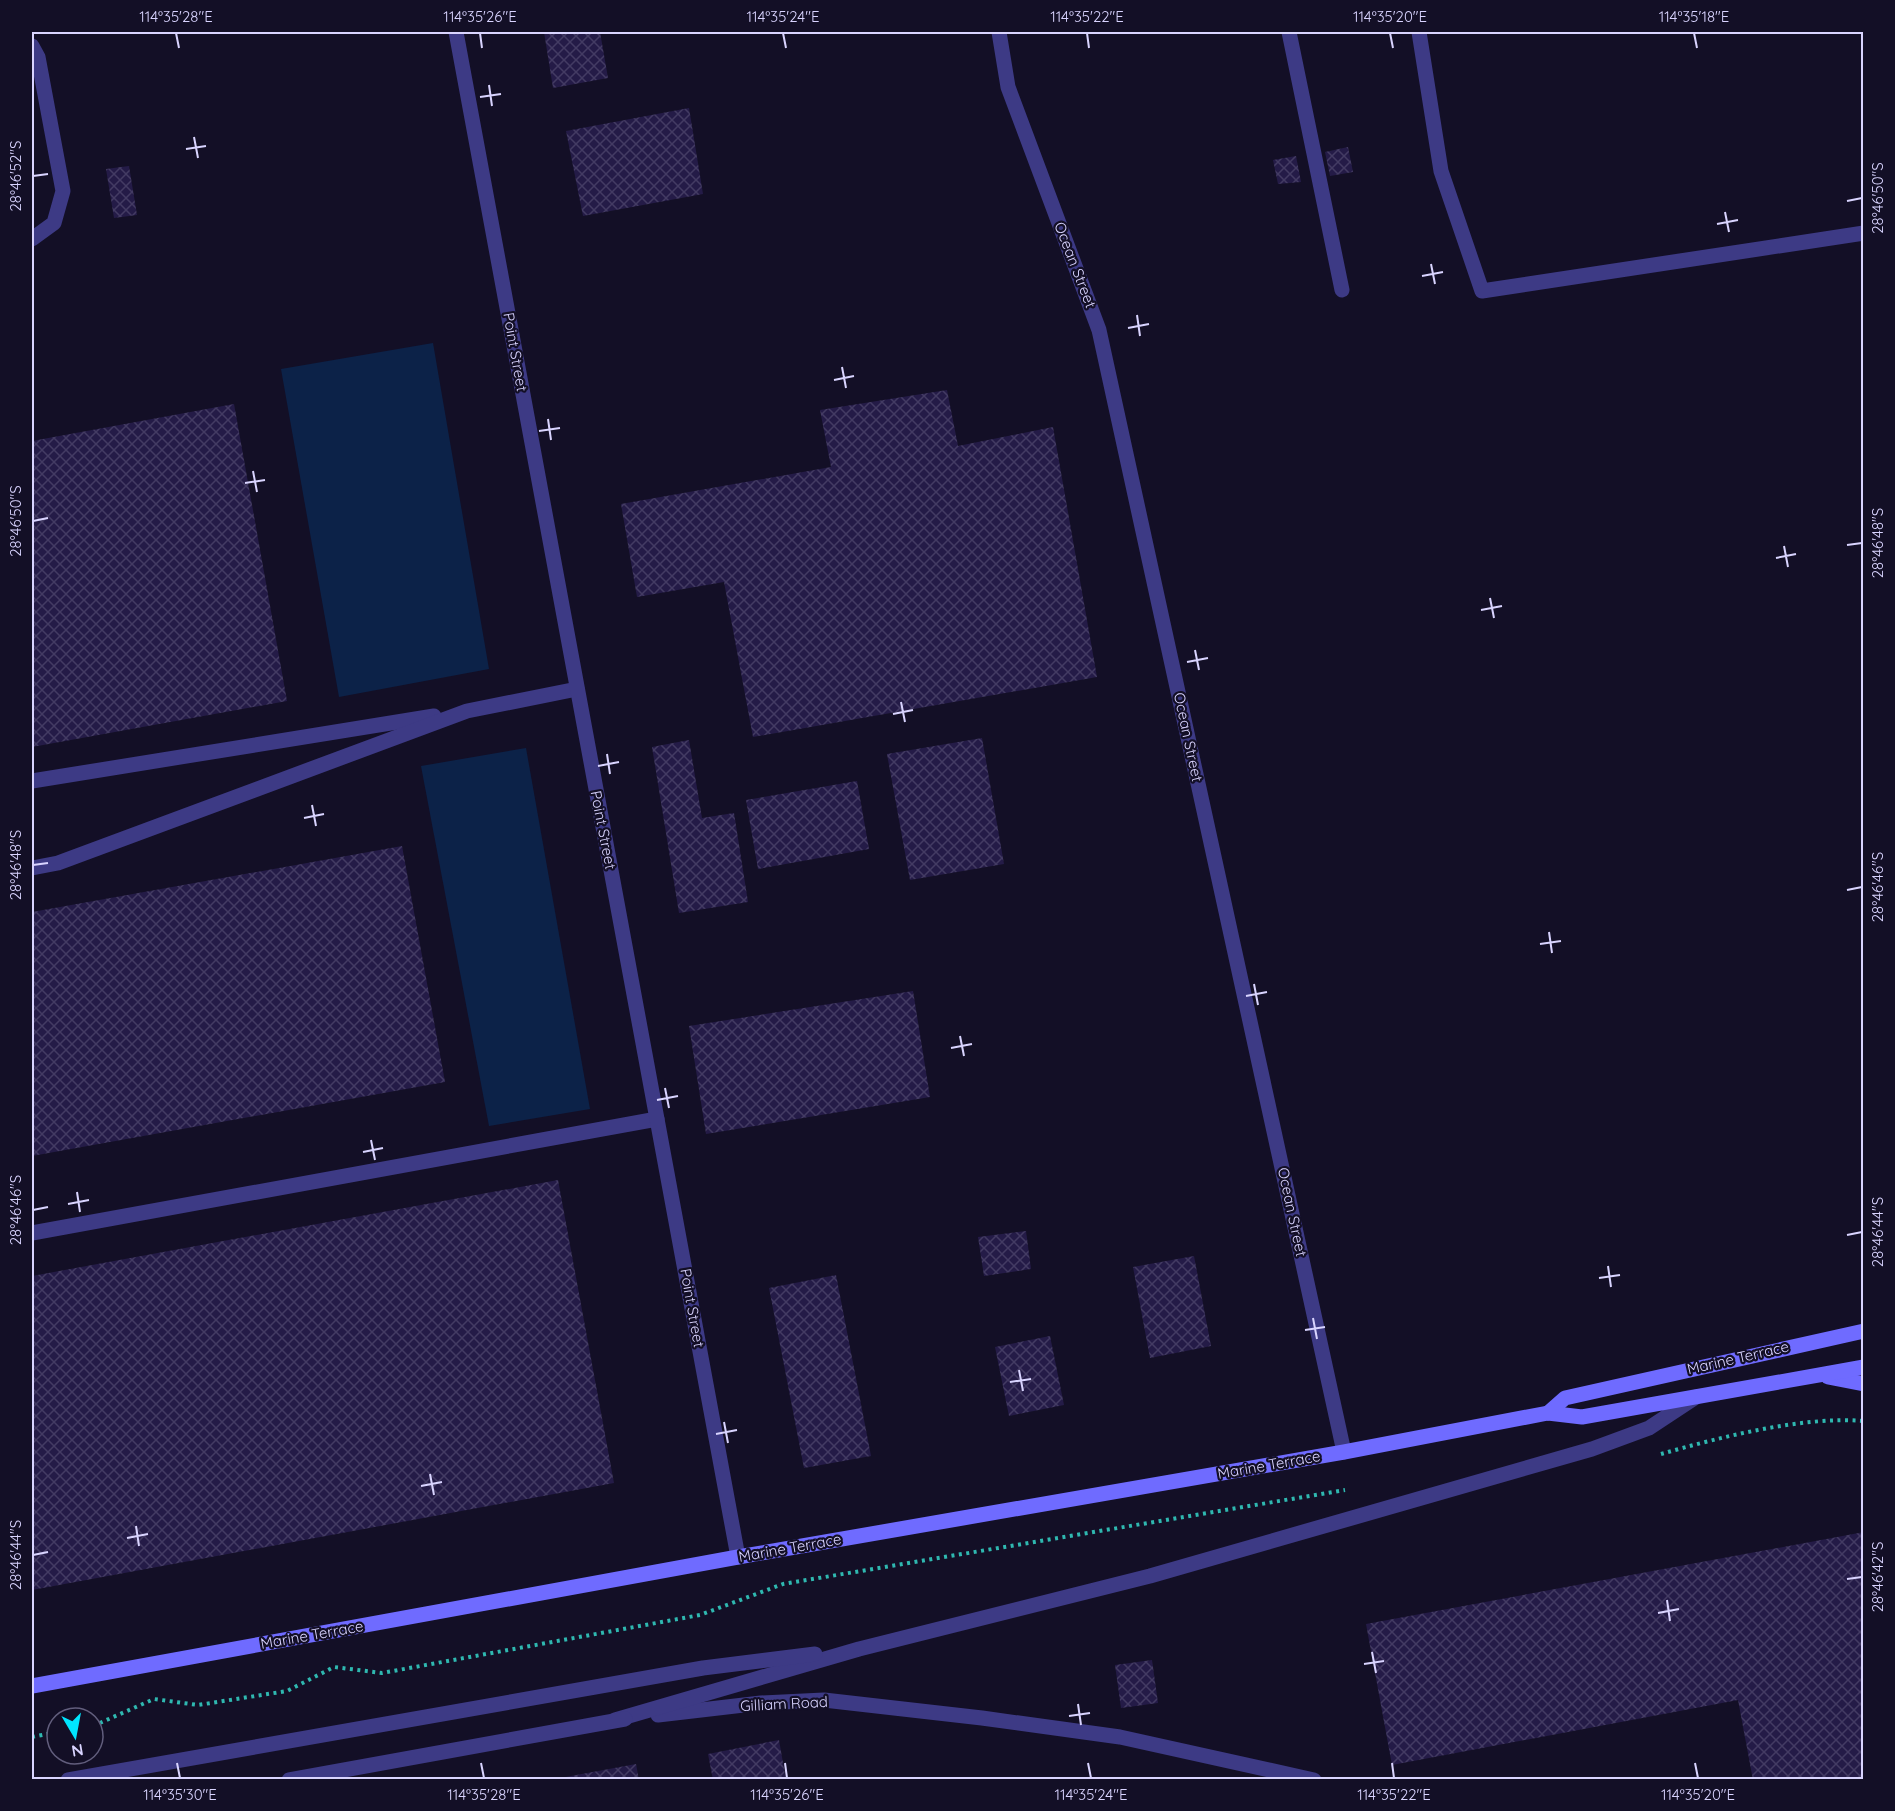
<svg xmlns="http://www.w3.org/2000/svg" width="1895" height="1811" font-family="Quicksand,sans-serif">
<defs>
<pattern id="building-cross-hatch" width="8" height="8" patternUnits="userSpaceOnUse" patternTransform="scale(1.5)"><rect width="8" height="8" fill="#241b47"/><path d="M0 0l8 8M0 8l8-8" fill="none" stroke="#433b63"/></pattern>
</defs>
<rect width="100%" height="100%" fill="#130f26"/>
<g fill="#0c2248">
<path d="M433 343 489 669 339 697 281 369Z"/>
<path d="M526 748 590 1109 489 1126 421 766Z"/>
</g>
<g fill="url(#building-cross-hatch)">
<path d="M544 32H600L608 78 553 88Z"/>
<path d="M689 108 703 194 583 216 566 131Z"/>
<path d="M1348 147 1353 172 1330 176 1325 152Z"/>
<path d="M1296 156 1301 182 1278 184 1273 160Z"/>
<path d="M129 166 137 215 114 218 106 169Z"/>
<path d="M947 390 958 446 1053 427 1097 677 753 737 724 582 637 597 621 504 831 467 820 410Z"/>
<path d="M234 404 287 701 32 747V441Z"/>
<path d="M982 738 1004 864 910 880 887 754Z"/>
<path d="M689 740 702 818 734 813 748 902 679 913 652 747Z"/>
<path d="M857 781 869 849 758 869 746 800Z"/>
<path d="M402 846 445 1082 32 1156V912Z"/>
<path d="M913 991 930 1097 706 1134 689 1026Z"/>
<path d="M558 1180 614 1483 32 1590V1276Z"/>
<path d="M1026 1231 1031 1269 984 1276 978 1237Z"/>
<path d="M1194 1256 1211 1346 1150 1358 1133 1267Z"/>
<path d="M836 1275 871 1456 804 1468 769 1288Z"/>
<path d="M1050 1336 1064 1405 1009 1416 995 1347Z"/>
<path d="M1864 1532V1780H1753L1738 1700 1392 1765 1366 1624Z"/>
<path d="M1152 1660 1158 1703 1121 1708 1115 1665Z"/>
<path d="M779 1740 786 1780H713L708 1754Z"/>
<path d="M636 1764 639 1780H561L560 1778Z"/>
</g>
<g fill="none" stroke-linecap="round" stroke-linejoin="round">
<g stroke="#2fb8b0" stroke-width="4" stroke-dasharray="3 4.5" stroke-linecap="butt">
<path d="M1661 1454C1721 1437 1802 1416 1864 1421"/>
<path d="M93 1726 154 1699 198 1705 287 1691 334 1667 382 1673 700 1615 783 1584 1345 1490"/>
<path d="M32 1737 57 1732"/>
</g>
<g stroke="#3d3a85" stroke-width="15">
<path d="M32 46 38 57 63 191 54 223 32 239"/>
<path d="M32 781 434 716"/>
<path d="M32 868 58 863 467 711 577 689"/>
<path d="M32 1233 657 1119"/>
<path d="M658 1715 761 1703 824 1700 982 1718 1120 1737 1314 1780"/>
<path d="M615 1720 859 1649 1150 1576 1592 1449 1649 1428 1696 1397"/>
<path d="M68 1780 703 1668 815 1654"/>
<path d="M289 1780 625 1719"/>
</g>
<g stroke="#3d3a85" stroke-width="15">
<path d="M456 32 738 1557"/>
<path d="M999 32 1008 87 1099 330 1344 1452"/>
<path d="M1289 32 1342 290"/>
<path d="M1419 32 1441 171 1482 291 1864 233"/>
</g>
<g stroke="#6f6bff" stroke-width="15">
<path d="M1828 1377 1864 1384"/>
<path d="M1548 1413 1565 1398 1864 1331"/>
<path d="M32 1686 738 1557 1344 1452 1548 1413 1582 1417 1864 1367"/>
</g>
</g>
<path fill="none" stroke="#d9d4ff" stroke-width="2" d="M176 33 179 48M480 33 482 48M783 33 786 48M1087 33 1089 48M1390 33 1393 48M1694 33 1697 48M489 85 492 106M480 97 501 94M194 137 198 158M186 149 206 146M33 176 48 174M1847 201 1862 198M1725 212 1729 232M1717 224 1738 220M1431 264 1435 284M1422 276 1443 272M1137 315 1140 336M1128 328 1149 324M842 367 846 388M834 380 854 376M548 419 551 440M539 431 560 428M253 471 257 492M245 483 265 480M33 521 48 518M1847 545 1862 543M1784 546 1788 567M1776 558 1796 554M1490 598 1494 618M1481 610 1502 606M1195 650 1199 670M1187 662 1208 658M901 702 905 722M893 714 913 710M607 754 610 774M598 766 619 762M312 805 316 826M304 818 324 814M33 865 48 863M1847 890 1862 887M1549 932 1552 953M1540 944 1561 941M1254 984 1258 1005M1246 996 1267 992M960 1036 964 1056M951 1048 972 1044M665 1088 669 1108M657 1100 678 1096M371 1140 375 1160M363 1152 383 1148M77 1192 80 1212M68 1204 89 1200M33 1210 48 1207M1847 1235 1862 1232M1608 1266 1611 1287M1599 1278 1620 1275M1313 1318 1317 1339M1305 1330 1325 1327M1019 1370 1023 1391M1010 1382 1031 1379M724 1422 728 1443M716 1434 737 1430M430 1474 434 1495M421 1486 442 1482M136 1526 139 1546M127 1538 148 1534M33 1555 48 1552M1847 1579 1862 1577M1667 1600 1670 1621M1658 1613 1679 1609M1372 1652 1376 1673M1364 1664 1384 1661M1078 1704 1081 1725M1069 1716 1090 1713M177 1763 180 1778M481 1763 484 1778M785 1763 787 1778M1088 1763 1091 1778M1392 1763 1394 1778M1695 1763 1698 1778"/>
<g text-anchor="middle" stroke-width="4.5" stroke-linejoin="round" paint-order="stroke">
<g font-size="15" fill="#d9d4ff" stroke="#130f26">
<text transform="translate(1075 265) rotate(69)" y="5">Ocean Street</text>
<text transform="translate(515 352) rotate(80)" y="5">Point Street</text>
<text transform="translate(1188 737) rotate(78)" y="5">Ocean Street</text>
<text transform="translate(603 830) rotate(79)" y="5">Point Street</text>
<text transform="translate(1292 1212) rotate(78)" y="5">Ocean Street</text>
<text transform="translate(692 1308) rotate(80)" y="5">Point Street</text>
<text transform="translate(1738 1358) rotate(-13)" y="5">Marine Terrace</text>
<text transform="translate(1269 1465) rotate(-10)" y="5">Marine Terrace</text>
<text transform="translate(790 1548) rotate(-10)" y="5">Marine Terrace</text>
<text transform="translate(312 1635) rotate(-10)" y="5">Marine Terrace</text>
<text transform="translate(784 1704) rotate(-3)" y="5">Gilliam Road</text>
</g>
</g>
<rect width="1895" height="1811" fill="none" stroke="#130f26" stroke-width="66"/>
<g transform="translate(75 1736) rotate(170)"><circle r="28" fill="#130f26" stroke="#625e7d" stroke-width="1.5"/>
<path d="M0-4.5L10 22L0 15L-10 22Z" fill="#00e5ff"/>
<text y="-9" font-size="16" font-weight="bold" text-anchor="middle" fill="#d9d4ff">N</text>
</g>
<rect x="33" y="33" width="1829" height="1745" fill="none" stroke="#d9d4ff" stroke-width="2"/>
<g font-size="15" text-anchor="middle" fill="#d9d4ff">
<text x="176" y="22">114°35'28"E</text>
<text x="480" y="22">114°35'26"E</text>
<text x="783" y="22">114°35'24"E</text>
<text x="1087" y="22">114°35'22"E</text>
<text x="1390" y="22">114°35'20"E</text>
<text x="1694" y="22">114°35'18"E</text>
<text transform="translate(16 176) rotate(-90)" y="5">28°46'52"S</text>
<text transform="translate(1878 198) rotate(-90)" y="5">28°46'50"S</text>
<text transform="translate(16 521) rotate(-90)" y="5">28°46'50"S</text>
<text transform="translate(1878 543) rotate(-90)" y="5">28°46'48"S</text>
<text transform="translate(16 865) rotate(-90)" y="5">28°46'48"S</text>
<text transform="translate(1878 887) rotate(-90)" y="5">28°46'46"S</text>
<text transform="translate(16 1210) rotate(-90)" y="5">28°46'46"S</text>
<text transform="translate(1878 1232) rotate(-90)" y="5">28°46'44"S</text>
<text transform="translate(16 1555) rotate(-90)" y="5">28°46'44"S</text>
<text transform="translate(1878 1577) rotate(-90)" y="5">28°46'42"S</text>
<text x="180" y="1800">114°35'30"E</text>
<text x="484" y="1800">114°35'28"E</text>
<text x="787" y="1800">114°35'26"E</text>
<text x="1091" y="1800">114°35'24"E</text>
<text x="1394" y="1800">114°35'22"E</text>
<text x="1698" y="1800">114°35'20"E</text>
</g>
</svg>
